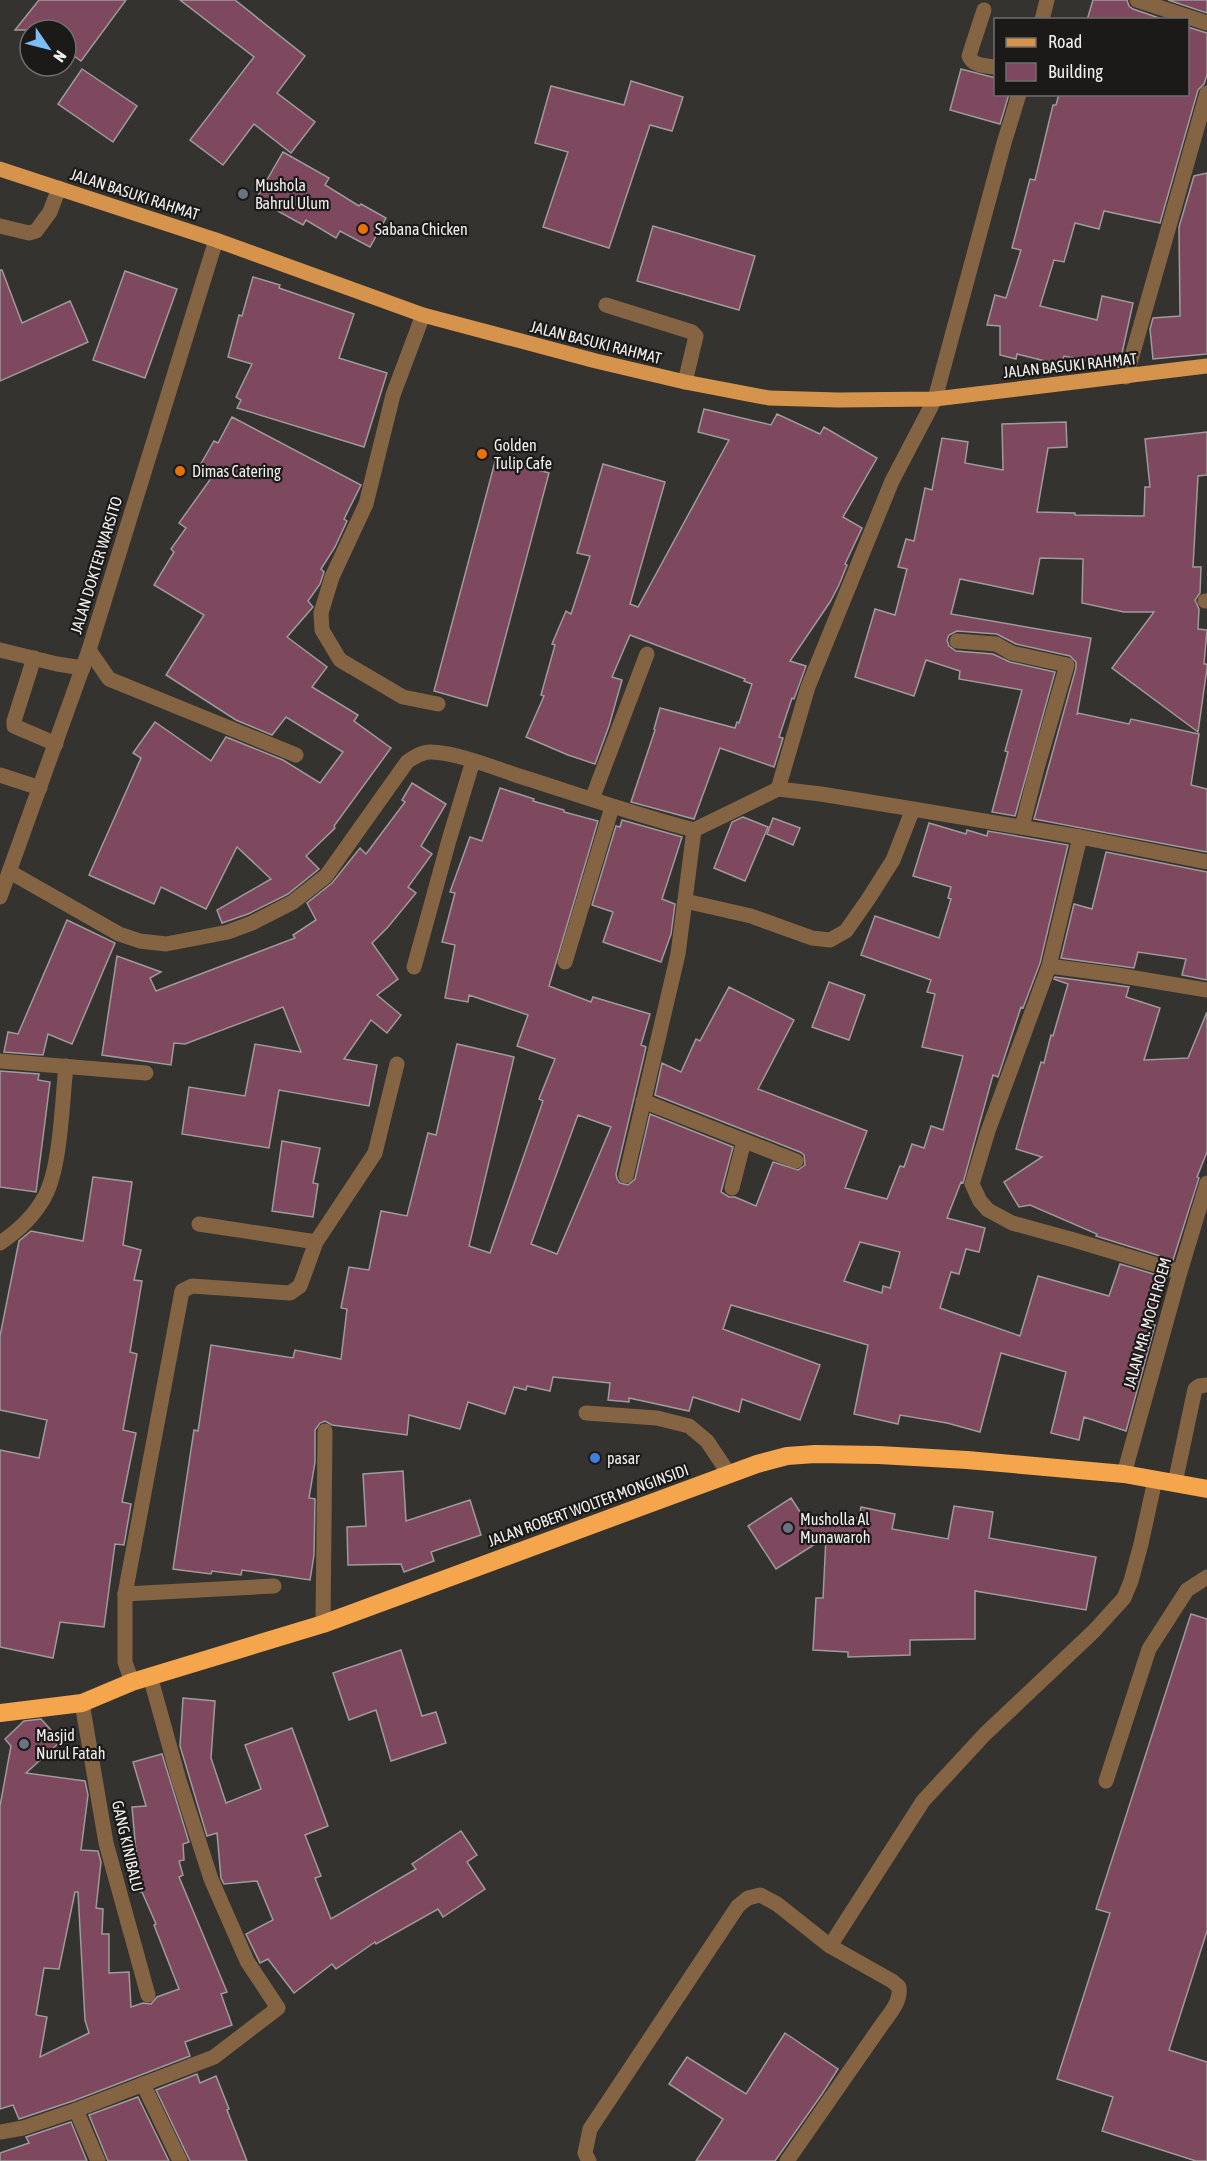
<svg xmlns="http://www.w3.org/2000/svg" width="1207" height="2161" font-family="'Asap Condensed',sans-serif">
<rect width="100%" height="100%" fill="#34332f"/>
<g fill="#7e485f" stroke="#9f9a9b" stroke-width="1.5" fill-rule="evenodd">
<path d="M39 0H126L81 61 66 50V30H15Z"/>
<path d="M180 0H235L305 56 277 93 315 122 291 153 254 124 223 165 190 140 254 57Z"/>
<path d="M1093 0H1127L1129 6 1133 9 1165 20H1087Z"/>
<path d="M1168 0H1207V13Z"/>
<path d="M1188 27 1207 33V75L1204 84 1198 90 1160 223 1104 211 1099 229 1075 223 1064 262 1054 260 1040 306 1097 320 1102 296 1133 303 1119 367 1064 356 1061 365 1017 354 1016 359 1000 355V326L987 325 995 295 1006 298 1021 250 1012 248 1030 179 1035 180 1053 105H1056L1059 94H1188Z"/>
<path d="M82 69 137 106 113 142 58 104Z"/>
<path d="M961 69 996 78V94H1009L1000 124 950 110Z"/>
<path d="M631 81 683 97 672 131 650 125 609 248 543 227 568 152 535 143 551 86 624 105Z"/>
<path d="M283 152 329 178 325 185 359 206 361 204 386 218 370 247 340 231 336 238 306 220 303 225 256 199Z"/>
<path d="M1207 173V354L1153 359 1150 329 1153 318 1180 316 1179 227 1194 176Z"/>
<path d="M653 226 755 256 739 310 637 281Z"/>
<path d="M0 270H2L22 323 70 301 88 342 0 381Z"/>
<path d="M125 271 177 289 145 378 93 360Z"/>
<path d="M253 277 280 285 279 288 354 314 339 358 387 373 364 447 237 408 241 400 236 397 252 364 228 357 239 315 242 316Z"/>
<path d="M704 409 771 425 777 414 820 434 824 427 877 458 843 517 862 528 845 564 847 565 839 585 830 602 790 661 806 666 794 699 792 698 779 737 783 738 774 767 720 748 694 819 631 802 655 730 654 729 660 708 735 728 737 722 739 723 752 684 744 681 745 679 630 635 612 677 622 680 609 726 595 764 568 755 526 737 544 696 541 695 555 645 552 644 566 611 571 614 590 556 577 553 603 464 665 482 630 604 638 607 729 440 698 432Z"/>
<path d="M232 417 361 485 344 519 347 521 335 547 321 569 324 572 320 584 308 601 313 607 287 637 327 667 312 687 358 715 354 721 391 748 334 826 335 828 306 856 319 869 288 894 248 914 222 923 217 910 271 879 237 847 206 909 161 887 154 904 89 875 141 758 133 753 155 722 211 761 226 737 283 760 320 783 343 752 286 717 272 735 236 720 166 675 204 615 154 585 174 552 171 549 186 528 179 523 212 477 198 469 214 441 218 443Z"/>
<path d="M1066 422 1067 447 1048 448 1037 512 1075 513V515L1144 516 1145 487H1150L1145 439 1207 432V475L1198 476 1193 567H1201L1200 593 1195 600 1199 609 1198 629 1207 630 1204 664H1207V668L1198 732 1112 668 1154 612H1124L1082 603 1083 559 1040 558 1033 594 960 579 951 614 1091 638 1077 715 1078 713 1129 724 1131 719 1199 734 1191 785 1207 789V852L1034 819 1076 668V662L1070 656 1016 644 997 634 957 631 949 635 947 640 949 646 956 651 993 654 1010 662 1055 672 1015 816 992 812 1008 752 1005 751 1022 690 959 679 960 671 926 660 914 696 855 677 875 609 895 615 907 569 898 567 906 539 914 541 925 488 932 490 942 438 968 442 965 463 1003 470 1002 424Z"/>
<path d="M496 458 549 473 487 706 434 691Z"/>
<path d="M412 783 446 804 421 846 432 854 408 887 416 893 388 927 372 943 398 979 377 995 401 1015 387 1033 371 1020 344 1059 377 1065 369 1106 279 1090 269 1148 182 1134 189 1087 245 1096 255 1044 301 1052 283 1007 185 1044 174 1043 171 1065 102 1055 117 956 161 972 150 978 156 991 295 938 293 935 316 920 307 903 332 883 360 848 366 854 405 802 402 800Z"/>
<path d="M500 788 534 799 533 801 564 810V812L598 821 549 986 591 1002 593 997 650 1014 641 1045 646 1047 616 1174 617 1179 620 1183 628 1185 635 1179 650 1114 733 1147 721 1192 729 1197H735L756 1206 773 1162 798 1170 805 1165 804 1155 800 1152 655 1095 662 1063 681 1072 696 1039 700 1041 729 987 794 1020 758 1089 867 1131 845 1188 887 1199 900 1166 904 1167 912 1144 924 1148 931 1126 943 1130 963 1056 922 1047 935 994 927 992 931 980 861 955 875 916 939 938 951 899 948 898 951 887 913 876 929 823 966 834 967 830 987 836 988 831 1068 845 1040 963 1023 1008 1021 1007 998 1077 993 1075 963 1183 961 1182 947 1218 985 1228 979 1252 966 1249 959 1274 951 1272 940 1308 1020 1336 1038 1276 1109 1296 1120 1264 1167 1278 1150 1324 1155 1325 1126 1431 1084 1417 1079 1440 1051 1433 1066 1372 1001 1353 980 1432 947 1423 900 1415 898 1424 854 1414 868 1345 731 1305 723 1329 820 1365 800 1420 742 1399 739 1412 693 1397 689 1411 629 1398V1402L608 1400 610 1383 553 1377 550 1391 527 1386 526 1390 514 1387 505 1414 468 1402 460 1429 409 1415 407 1435 332 1425 325 1421 320 1423 315 1430V1462L309 1498 315 1499 314 1555 310 1580 242 1570 241 1575 212 1571 211 1574 173 1569 194 1430 198 1431 211 1345 293 1358 295 1350 341 1359 347 1309 341 1308 349 1267 369 1270 381 1211 407 1216 428 1133 436 1135 457 1044 514 1057 469 1246 490 1253 543 1101 539 1099 555 1059 517 1046 528 1015 469 995 468 1002 445 998 455 945 442 942 455 893 450 892 470 837 482 841ZM578 1115 611 1127 557 1254 531 1244ZM860 1242 900 1252 890 1288 883 1286 882 1293 844 1281Z"/>
<path d="M743 817 768 827 745 881 714 868 732 822Z"/>
<path d="M773 818 800 828 793 845 767 834Z"/>
<path d="M622 820 682 837 662 899 675 904 671 934 661 962 603 942 613 912 592 905 616 826 620 827Z"/>
<path d="M1106 852 1207 872V980L1182 975 1186 959 1138 952 1134 968 1061 958 1074 904 1092 909Z"/>
<path d="M67 920 115 943 72 1044 48 1034 43 1055 4 1052 8 1032 18 1034Z"/>
<path d="M1055 977 1129 987 1126 997 1160 1008 1144 1060 1188 1058 1207 1012V1152L1197 1177 1199 1178 1173 1260 1096 1236 1097 1234 1030 1205 1019 1207 1004 1182 1042 1157 1016 1149 1041 1062 1044 1063 1051 1035 1053 1036 1068 984 1054 979Z"/>
<path d="M829 982 865 995 849 1040 812 1027Z"/>
<path d="M0 1071 39 1074 38 1080 50 1082 36 1192 0 1187Z"/>
<path d="M282 1141 320 1148 313 1183 318 1184 313 1217 272 1211Z"/>
<path d="M93 1177 132 1182 123 1245 141 1250 134 1280 142 1281 130 1352 137 1354 123 1430 136 1433 122 1502 131 1504 124 1545 115 1544 104 1627 60 1622 53 1658 0 1647V1450L39 1458 47 1420 0 1410V1336L19 1241 31 1231 83 1241Z"/>
<path d="M403 1471 406 1521 470 1500 481 1535 431 1552 434 1561 404 1572 401 1564 348 1565 347 1527 366 1526 363 1474Z"/>
<path d="M791 1498 802 1515 859 1518 861 1507 895 1514 892 1529 948 1539 954 1506 993 1512 989 1538 1096 1557 1086 1610 975 1591V1639L910 1640V1655L848 1657V1652L813 1650 816 1598H823L826 1537 776 1569 748 1526Z"/>
<path d="M1191 1614 1207 1619V1931L1169 2050 1207 2062V2161H1196L1102 2131 1113 2097 1057 2079 1110 1913 1096 1909Z"/>
<path d="M401 1650 422 1716 436 1712 446 1743 391 1761 376 1710 349 1720 333 1673Z"/>
<path d="M183 1698 215 1701 211 1758 226 1803 261 1789 245 1745 292 1728 328 1826 305 1835 321 1876 315 1878 331 1919 416 1869 412 1864 461 1831 477 1855 467 1862 485 1889 443 1917 438 1909 376 1944 375 1942 336 1969 332 1964 294 1993 268 1959 260 1963 246 1934 273 1920 257 1881 224 1884 221 1878 217 1833 207 1836 180 1746Z"/>
<path d="M41 1719 61 1741 26 1773 85 1781 88 1795 81 1850 98 1851 101 1862 96 1908 103 1909 102 1934H109V1973L129 1972 131 2007 143 2003 151 2004 157 1997 179 1989 154 1925 156 1924 142 1892H140L136 1874H138L132 1807 146 1806 133 1762 162 1754 189 1842 183 1844 184 1860 179 1861 183 1875 179 1877 227 1992 221 1994 232 2025 185 2042 190 2056 73 2101 19 2119 13 2105 0 2109V1806L11 1746 5 1739 24 1721ZM75 1892H78L85 2020 89 2033 40 2057 47 2017 36 2015 44 1968 59 1969Z"/>
<path d="M785 2033 838 2069 822 2094 775 2161H696L723 2119 669 2084 687 2057 746 2094Z"/>
<path d="M197 2074 200 2083 216 2076 229 2109 227 2110 247 2161H190L156 2090Z"/>
<path d="M138 2097 169 2161H108L89 2115Z"/>
<path d="M71 2122 87 2161H0V2153L29 2143 26 2137Z"/>
</g>
<g fill="none" stroke-linecap="round" stroke-linejoin="round">
<g stroke="#856444" stroke-width="15">
<path d="M1137 0 1207 23"/>
<path d="M984 10 969 56C973 66 985 66 996 67"/>
<path d="M1042 20 1047 0"/>
<path d="M0 226 29 233 36 231 50 212 59 188"/>
<path d="M606 305 692 332 696 336 685 382"/>
<path d="M423 315 393 395 366 504 332 577 321 613 322 630 340 660 403 697 438 704"/>
<path d="M1126 377 1207 93"/>
<path d="M1205 601H1207"/>
<path d="M957 641 996 644 1012 653 1067 665 1037 768 1022 827"/>
<path d="M0 650 57 664 83 668"/>
<path d="M89 650 109 679 296 755"/>
<path d="M34 658 14 721V726L56 744"/>
<path d="M0 775 40 788"/>
<path d="M778 789 808 687 892 481 935 399 1004 143 1019 94"/>
<path d="M592 799 647 654"/>
<path d="M1080 837 1049 966 988 1131 972 1184 980 1201 988 1210 1012 1223 1074 1240 1180 1272"/>
<path d="M10 872 119 934 140 941 166 944 228 932 252 923 293 902 326 876 407 762C414 757 423 751 432 752 456 753 490 766 513 774 573 793 633 814 694 830L778 789 821 794 913 809 1080 837 1207 862"/>
<path d="M0 897 89 650 216 240"/>
<path d="M685 901 751 916 812 938 830 940 846 931 869 898 893 860 913 809"/>
<path d="M565 962 612 807"/>
<path d="M1049 966 1117 975 1207 990"/>
<path d="M414 967 449 840 473 761"/>
<path d="M0 1061 146 1073"/>
<path d="M643 1101 796 1161"/>
<path d="M626 1176 678 954 694 830"/>
<path d="M732 1188 744 1141"/>
<path d="M199 1224 316 1242"/>
<path d="M0 1243C18 1231 35 1215 45 1196 61 1166 62 1101 66 1066"/>
<path d="M586 1413 657 1418 689 1426 707 1441 729 1474"/>
<path d="M1124 1474 1180 1272 1207 1183"/>
<path d="M1175 1483 1195 1389 1199 1386 1207 1385"/>
<path d="M125 1594 274 1586"/>
<path d="M323 1624 325 1431"/>
<path d="M132 1682 125 1662V1594L182 1291 192 1286 290 1293 300 1286 316 1242 375 1153 397 1064"/>
<path d="M82 1703 106 1843 148 1995"/>
<path d="M1106 1781 1149 1649 1187 1590 1207 1577"/>
<path d="M830 1946 923 1801 985 1734 1094 1631 1124 1598 1131 1581 1141 1544 1155 1480"/>
<path d="M143 2084 180 2161"/>
<path d="M76 2110 98 2161"/>
<path d="M0 2132 23 2128 76 2110 214 2057 278 2008 247 1961 211 1879 179 1780 150 1676"/>
<path d="M589 2161 585 2153 590 2129 738 1906 748 1898 760 1895 777 1904 830 1946 892 1981 899 1987C901 2001 891 2012 883 2023L787 2161"/>
</g>
<path stroke="#d5934c" stroke-width="15" d="M0 169 216 240 423 315 596 361 685 382 769 398 838 400 935 399 1207 366"/>
<path stroke="#f5a54c" stroke-width="18" d="M0 1713 82 1703 132 1682 323 1624 757 1464 787 1456 815 1454 879 1455 967 1460 1124 1474 1207 1489"/>
</g>
<g fill="#6b7280" stroke="#1b1a19" stroke-width="2">
<circle cx="243" cy="194" r="6"/>
<circle cx="788" cy="1528" r="6"/>
<circle cx="24" cy="1744" r="6"/>
</g>
<g fill="#e8710a" stroke="#1b1a19" stroke-width="2">
<circle cx="363" cy="229" r="6"/>
<circle cx="482" cy="454" r="6"/>
<circle cx="180" cy="471" r="6"/>
</g>
<circle fill="#3f7fe0" stroke="#1b1a19" stroke-width="2" cx="595" cy="1458" r="6"/>
<g text-anchor="middle" stroke-width="4.5" stroke-linejoin="round" paint-order="stroke">
<g font-size="16" fill="#f0efed" stroke="#1b1a19" text-anchor="start">
<text x="255" y="191">Mushola<tspan x="255" dy="18">Bahrul Ulum</tspan></text>
<text x="375" y="235">Sabana Chicken</text>
<text x="494" y="451">Golden<tspan x="494" dy="18">Tulip Cafe</tspan></text>
<text x="192" y="477">Dimas Catering</text>
<text x="607" y="1464">pasar</text>
<text x="800" y="1525">Musholla Al<tspan x="800" dy="18">Munawaroh</tspan></text>
<text x="36" y="1741">Masjid<tspan x="36" dy="18">Nurul Fatah</tspan></text>
</g>
<g font-size="16" fill="#f0efed" stroke="#1b1a19">
<text transform="translate(135 194) rotate(18)" y="6">JALAN BASUKI RAHMAT</text>
<text transform="translate(596 342) rotate(14)" y="6">JALAN BASUKI RAHMAT</text>
<text transform="translate(1070 365) rotate(-6)" y="6">JALAN BASUKI RAHMAT</text>
<text transform="translate(96 565) rotate(-73)" y="6">JALAN DOKTER WARSITO</text>
<text transform="translate(1147 1323) rotate(-74)" y="6">JALAN MR. MOCH ROEM</text>
<text transform="translate(588 1505) rotate(-20)" y="6">JALAN ROBERT WOLTER MONGINSIDI</text>
<text transform="translate(128 1846) rotate(77)" y="6">GANG KINIBALU</text>
</g>
</g>
<rect x="994" y="18" width="195" height="78" fill="#1b1a19" stroke="#706f6e" stroke-width="1.5"/>
<rect x="1006" y="38" width="30" height="9" fill="#d5934c" stroke="#706f6e" stroke-width="1.5"/>
<text x="1048" y="48" font-size="18" fill="#f0efed">Road</text>
<rect x="1006" y="63" width="30" height="18" fill="#7e485f" stroke="#706f6e" stroke-width="1.5"/>
<text x="1048" y="78" font-size="18" fill="#f0efed">Building</text>
<g transform="translate(48 48) rotate(125)"><circle r="28" fill="#1b1a19" stroke="#706f6e" stroke-width="1.5"/>
<path d="M0-4.5L10 22L0 15L-10 22Z" fill="#7ebdf9"/>
<text y="-9" font-size="16" font-weight="bold" text-anchor="middle" fill="#f0efed">N</text>
</g>
</svg>
